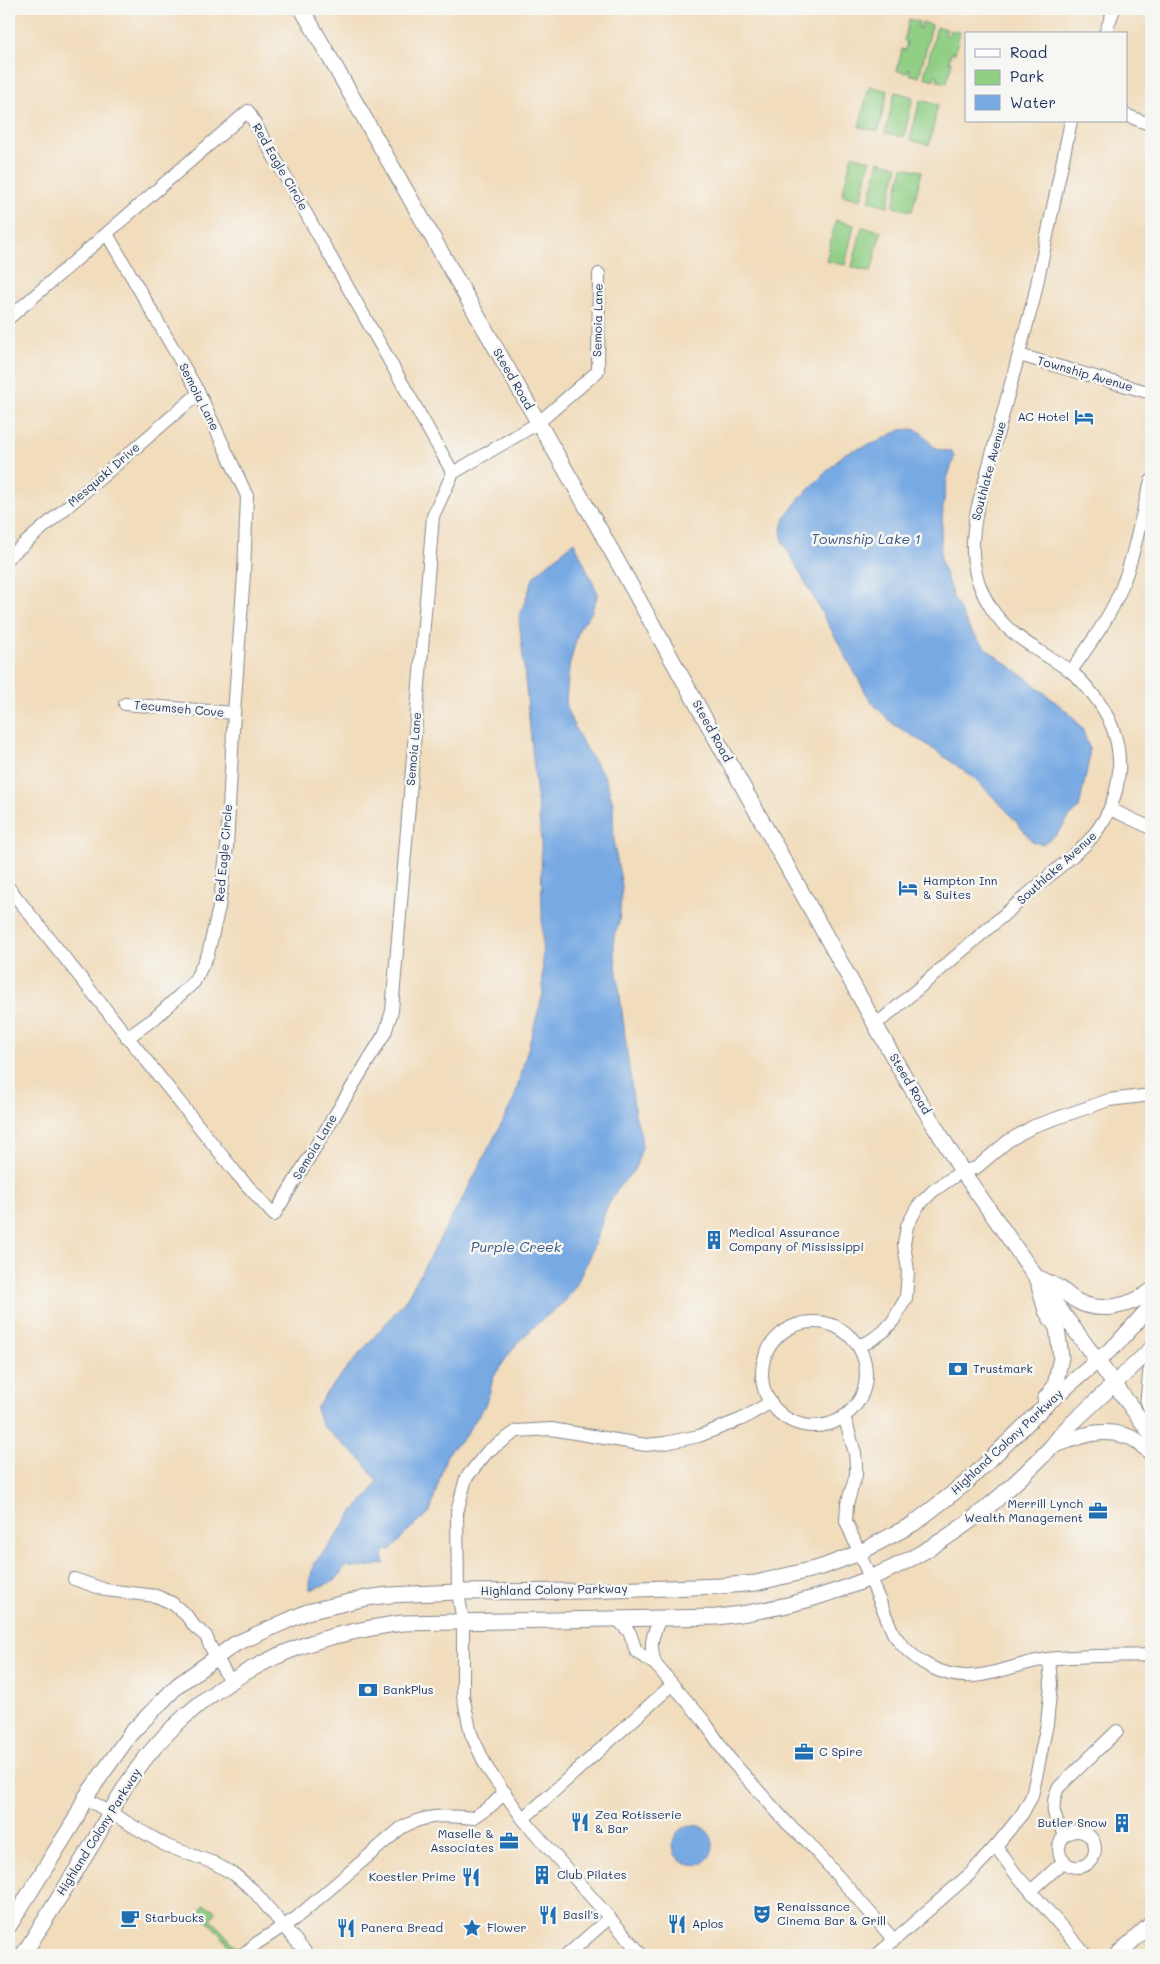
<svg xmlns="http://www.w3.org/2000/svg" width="1160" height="1964" font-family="Mali,sans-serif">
<rect width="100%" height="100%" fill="#f6f6f2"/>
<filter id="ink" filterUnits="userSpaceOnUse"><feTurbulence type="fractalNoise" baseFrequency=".02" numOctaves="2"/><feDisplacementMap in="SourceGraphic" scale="10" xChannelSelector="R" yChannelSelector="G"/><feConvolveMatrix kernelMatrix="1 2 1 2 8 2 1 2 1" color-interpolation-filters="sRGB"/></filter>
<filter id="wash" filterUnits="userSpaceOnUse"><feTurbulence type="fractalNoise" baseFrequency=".0096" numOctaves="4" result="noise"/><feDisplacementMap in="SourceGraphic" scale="20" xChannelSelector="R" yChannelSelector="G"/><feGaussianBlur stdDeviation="1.12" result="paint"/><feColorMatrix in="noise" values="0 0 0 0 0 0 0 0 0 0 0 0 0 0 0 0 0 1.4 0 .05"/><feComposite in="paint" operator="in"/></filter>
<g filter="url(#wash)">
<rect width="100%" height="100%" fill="#f1dcbb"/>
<g fill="#91cf85" stroke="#567f72">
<path d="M909 19 919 22 918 28 920 29 922 22 932 25 919 77 909 74 910 69H908L907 73 897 71 902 49 905 50 907 42 904 41Z"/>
<path d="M937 27 947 29 945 35 948 36 950 30 960 32 955 53H951L949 61 952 62 947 83 937 81 938 76 935 75 934 80 924 77Z"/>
<path d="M869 86 888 91 878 131 859 127Z"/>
<path d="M895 92 913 97 904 137 885 133Z"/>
<path d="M920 100 938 105 929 145 910 140Z"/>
<path d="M852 155 870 160 861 200 842 195Z"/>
<path d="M879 161 898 166 888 206 869 201Z"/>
<path d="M903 167 922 171 912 211 893 207Z"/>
<path d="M836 220 854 225 845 265 826 261Z"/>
<path d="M862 227 881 231 871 272 852 267Z"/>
<path d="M204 1905 214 1909 215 1913 211 1919 238 1949 245 1943 248 1945 237 1954 202 1914 201 1911Z"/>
</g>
<g fill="#77a9e3" stroke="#496ca0">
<path d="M900 430C904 430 912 428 916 430 932 436 925 451 952 451L954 458 947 479 943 507 940 558 953 597 970 630 989 651 1026 678 1069 713 1082 728 1089 748V760L1079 808 1068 819 1057 834 1042 844 1033 842 1008 812 974 778 926 744 893 724 871 702 783 542 781 530 786 516 800 498 845 453 875 443Z"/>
<path d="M574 542 598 594 591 613 579 629 569 667 566 700 568 713 584 746 605 777 613 804 614 845 622 886 619 923 614 935V949L635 1114 641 1135 642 1147 635 1169 618 1188 607 1207 595 1243 577 1284 566 1300 537 1324 517 1343 493 1377 490 1392 484 1407 462 1440 451 1449 446 1457 430 1512 409 1530 391 1550H385L383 1556 384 1564 357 1568 347 1566 343 1569 335 1581 310 1590V1580L314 1563 333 1541 355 1509 369 1495 377 1482 363 1461 322 1426 316 1409 326 1393 405 1301 464 1196 514 1099 543 994 541 838 519 618 534 576Z"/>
<circle cx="693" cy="1845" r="20"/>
</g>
</g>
<g filter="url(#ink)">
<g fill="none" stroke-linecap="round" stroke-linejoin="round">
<g stroke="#86868c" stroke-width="14">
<g id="minor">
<path d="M1105 34 1114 9"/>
<path d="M1126 115 1151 125"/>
<path d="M107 234 199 393 247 496 244 574 234 713 227 847 219 907 208 954 194 982 155 1018 127 1038"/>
<path d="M9 318 248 111 453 473"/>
<path d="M1019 355 1151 393"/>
<path d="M9 557 199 393"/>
<path d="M1071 671C1088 647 1106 623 1118 596 1134 560 1140 519 1151 481"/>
<path d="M125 704 234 713"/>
<path d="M1110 809 1151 828"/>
<path d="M9 888 236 1173 274 1215 385 1033 392 1011 433 516 453 473 538 423 598 371 599 274"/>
<path d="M875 1023 884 1018 1084 846C1127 801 1132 741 1091 692 1085 685 1078 676 1070 671 1042 651 1010 638 991 608 970 575 970 546 977 510L1034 298 1071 121"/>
<circle cx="814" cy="1374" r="52"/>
<path d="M858 1345 868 1342 883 1332 893 1321 906 1298 908 1271 904 1244 907 1226 918 1206 933 1191 962 1171 976 1168 1008 1141 1034 1126 1109 1100 1151 1095"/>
<path d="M844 1416 855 1453 856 1465V1475L847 1504 846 1521 893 1633C912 1662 946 1681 981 1675 1004 1671 1025 1662 1048 1659 1082 1655 1117 1656 1151 1655"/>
<path d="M74 1579 106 1590 156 1596 172 1603 186 1615 195 1627 206 1636 210 1646 230 1681"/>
<path d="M617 1619 630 1633 636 1651 656 1665 704 1721 729 1758 787 1823 807 1841 894 1940"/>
<path d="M656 1665C649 1645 651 1638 660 1619"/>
<path d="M85 1798 167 1846 214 1863 235 1875 253 1890 308 1955"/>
<path d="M523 1819 672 1685"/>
<circle cx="1077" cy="1849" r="18"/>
<path d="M1066 1834C1053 1820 1050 1807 1058 1788L1117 1731"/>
<path d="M996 1846 1015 1873 1086 1955"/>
<path d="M1031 1891 1064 1861"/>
<path d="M243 1955 257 1943 296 1918 401 1828C425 1814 447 1815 473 1818L492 1805 505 1792"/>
<path d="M567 1955 609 1918"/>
<path d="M642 1955 523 1819 487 1768 471 1734 463 1696V1622L458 1592 457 1512 466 1478 488 1451 517 1431 551 1429 646 1445 665 1443 699 1436 742 1419 771 1402"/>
<path d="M877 1955 971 1873 996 1846 1022 1814 1032 1796 1047 1724 1051 1684 1049 1659"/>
</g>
</g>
<g stroke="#86868c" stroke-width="17">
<g id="tertiary">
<path d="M302 9 601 532 900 1069 962 1171 1036 1277 1151 1434"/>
<path d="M1039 1278C1047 1282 1054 1285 1061 1289 1066 1293 1071 1298 1077 1301 1100 1314 1131 1306 1151 1291"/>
<path d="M1039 1286 1046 1311 1057 1328 1061 1357 1055 1386 1045 1399"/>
<path d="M1151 1370 1148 1400 1151 1408"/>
<path d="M1053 1446C1081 1435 1107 1425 1136 1440 1141 1444 1146 1449 1151 1453"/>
<path d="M9 1926 75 1820 85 1798 131 1733 178 1685 235 1644 307 1612 366 1598 389 1595 458 1592 587 1591 720 1586 756 1583 822 1567 859 1553 913 1524 966 1483 1050 1401 1117 1344 1151 1306"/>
<path d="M23 1955C46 1918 70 1881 93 1843 106 1821 117 1798 131 1778 172 1717 234 1671 302 1646 334 1634 368 1628 402 1623L717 1617C820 1606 918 1568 996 1500 1015 1483 1034 1466 1051 1447 1057 1441 1061 1433 1068 1427 1096 1401 1124 1375 1151 1349"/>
<path d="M1117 1955 1151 1924"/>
</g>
</g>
<use href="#minor" stroke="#fff" stroke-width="12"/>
<use href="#tertiary" stroke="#fff" stroke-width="15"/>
</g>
</g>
<defs>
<g id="hotel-bare" transform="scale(1.5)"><path d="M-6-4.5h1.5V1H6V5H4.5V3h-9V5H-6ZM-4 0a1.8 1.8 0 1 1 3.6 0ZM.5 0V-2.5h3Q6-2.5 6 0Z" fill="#1f6fb2" stroke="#f6f6f2" stroke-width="2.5" paint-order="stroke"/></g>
<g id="building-bare" transform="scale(1.5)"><path d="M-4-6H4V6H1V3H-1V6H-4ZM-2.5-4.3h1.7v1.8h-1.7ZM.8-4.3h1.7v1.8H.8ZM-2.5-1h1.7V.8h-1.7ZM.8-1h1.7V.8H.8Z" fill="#1f6fb2" stroke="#f6f6f2" stroke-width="2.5" paint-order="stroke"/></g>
<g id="bank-bare" transform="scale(1.5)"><path d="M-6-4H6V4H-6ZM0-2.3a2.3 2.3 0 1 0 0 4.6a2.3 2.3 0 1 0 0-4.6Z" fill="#1f6fb2" stroke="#f6f6f2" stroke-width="2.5" paint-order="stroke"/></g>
<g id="office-bare" transform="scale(1.5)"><path d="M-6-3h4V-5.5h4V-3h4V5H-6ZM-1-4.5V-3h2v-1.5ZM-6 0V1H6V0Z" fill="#1f6fb2" stroke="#f6f6f2" stroke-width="2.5" paint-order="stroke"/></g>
<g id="restaurant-bare" transform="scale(1.5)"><path d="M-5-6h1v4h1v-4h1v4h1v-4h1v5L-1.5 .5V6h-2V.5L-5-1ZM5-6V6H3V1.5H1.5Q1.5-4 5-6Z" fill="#1f6fb2" stroke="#f6f6f2" stroke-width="2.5" paint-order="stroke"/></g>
<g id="theatre-bare" transform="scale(1.5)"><path d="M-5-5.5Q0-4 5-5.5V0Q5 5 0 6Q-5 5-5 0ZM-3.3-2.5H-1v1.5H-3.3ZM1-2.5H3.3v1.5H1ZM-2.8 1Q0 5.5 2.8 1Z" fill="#1f6fb2" stroke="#f6f6f2" stroke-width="2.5" paint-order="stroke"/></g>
<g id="cafe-bare" transform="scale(1.5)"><path d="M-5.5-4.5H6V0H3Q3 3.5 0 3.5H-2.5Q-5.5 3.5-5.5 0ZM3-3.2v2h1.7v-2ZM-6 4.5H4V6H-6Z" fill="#1f6fb2" stroke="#f6f6f2" stroke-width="2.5" paint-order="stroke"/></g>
<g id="sight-bare" transform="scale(1.5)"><path d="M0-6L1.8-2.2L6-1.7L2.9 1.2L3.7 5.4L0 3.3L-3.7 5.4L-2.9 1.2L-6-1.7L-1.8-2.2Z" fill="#1f6fb2" stroke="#f6f6f2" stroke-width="2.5" paint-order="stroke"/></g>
</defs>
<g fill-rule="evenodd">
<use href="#hotel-bare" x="1084" y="417"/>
<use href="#hotel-bare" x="908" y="888"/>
<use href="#building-bare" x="714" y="1240"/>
<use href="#bank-bare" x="958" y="1369"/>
<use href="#office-bare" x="1098" y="1511"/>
<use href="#bank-bare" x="368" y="1690"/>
<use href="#office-bare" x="804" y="1752"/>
<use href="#restaurant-bare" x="580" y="1822"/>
<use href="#building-bare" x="1122" y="1823"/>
<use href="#office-bare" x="509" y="1841"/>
<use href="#building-bare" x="542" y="1875"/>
<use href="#restaurant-bare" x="471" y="1877"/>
<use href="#theatre-bare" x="762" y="1914"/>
<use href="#restaurant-bare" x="548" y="1915"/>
<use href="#cafe-bare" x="130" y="1918"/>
<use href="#restaurant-bare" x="677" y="1924"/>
<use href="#restaurant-bare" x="346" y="1928"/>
<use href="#sight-bare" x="472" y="1928"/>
</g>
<g text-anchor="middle" stroke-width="5" stroke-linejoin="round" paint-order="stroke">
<g font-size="12" fill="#1b2f5e" stroke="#f6f6f2">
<text transform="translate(280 167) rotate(60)" y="4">Red Eagle Circle</text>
<text transform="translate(598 320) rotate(-89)" y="4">Semoia Lane</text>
<text transform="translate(1085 374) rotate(16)" y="4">Township Avenue</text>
<text transform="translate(513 379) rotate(60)" y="4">Steed Road</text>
<text transform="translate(199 397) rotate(63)" y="4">Semoia Lane</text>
<text transform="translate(989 471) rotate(-75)" y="4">Southlake Avenue</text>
<text transform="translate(104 475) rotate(-41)" y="4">Mesquaki Drive</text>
<text transform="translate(179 709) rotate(5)" y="4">Tecumseh Cove</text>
<text transform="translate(712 731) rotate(61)" y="4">Steed Road</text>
<text transform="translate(414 749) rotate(-85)" y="4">Semoia Lane</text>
<text transform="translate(224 853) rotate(-85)" y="4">Red Eagle Circle</text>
<text transform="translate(1057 868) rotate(-42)" y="4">Southlake Avenue</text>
<text transform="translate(910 1084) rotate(59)" y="4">Steed Road</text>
<text transform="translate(315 1147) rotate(-59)" y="4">Semoia Lane</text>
<text transform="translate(1007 1442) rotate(-43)" y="4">Highland Colony Parkway</text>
<text transform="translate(554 1590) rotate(-1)" y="4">Highland Colony Parkway</text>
<text transform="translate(99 1832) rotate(-58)" y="4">Highland Colony Parkway</text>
</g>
<g font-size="12" fill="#1b2f5e" stroke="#f6f6f2" text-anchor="start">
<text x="1069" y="421" text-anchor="end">AC Hotel</text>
<text x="923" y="885">Hampton Inn<tspan x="923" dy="14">&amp; Suites</tspan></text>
<text x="729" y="1237">Medical Assurance<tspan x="729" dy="14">Company of Mississippi</tspan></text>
<text x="973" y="1373">Trustmark</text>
<text x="1083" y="1508" text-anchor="end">Merrill Lynch<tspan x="1083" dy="14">Wealth Management</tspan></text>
<text x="383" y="1694">BankPlus</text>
<text x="819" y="1756">C Spire</text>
<text x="595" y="1819">Zea Rotisserie<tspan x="595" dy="14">&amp; Bar</tspan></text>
<text x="1107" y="1827" text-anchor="end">Butler Snow</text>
<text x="494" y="1838" text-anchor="end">Maselle &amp;<tspan x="494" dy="14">Associates</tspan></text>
<text x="557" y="1879">Club Pilates</text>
<text x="456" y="1881" text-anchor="end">Koestler Prime</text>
<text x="777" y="1911">Renaissance<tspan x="777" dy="14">Cinema Bar &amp; Grill</tspan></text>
<text x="563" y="1919">Basil's</text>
<text x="145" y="1922">Starbucks</text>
<text x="692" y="1928">Aplos</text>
<text x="361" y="1932">Panera Bread</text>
<text x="487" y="1932">Flower</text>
</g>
<g font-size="14" font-style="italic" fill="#375486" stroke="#f6f6f2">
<text x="866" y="544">Township Lake 1</text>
<text x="516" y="1252">Purple Creek</text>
</g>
</g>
<rect width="1160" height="1964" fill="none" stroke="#f6f6f2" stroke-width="30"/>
<rect x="965" y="32" width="162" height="90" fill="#f6f6f2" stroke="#9ea6b7"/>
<rect x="975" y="49" width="25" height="8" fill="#ffffff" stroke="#9ea6b7"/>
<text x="1010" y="58" font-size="15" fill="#1b2f5e">Road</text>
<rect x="975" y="70" width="25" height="15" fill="#91cf85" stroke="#9ea6b7"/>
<text x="1010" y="82" font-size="15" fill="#1b2f5e">Park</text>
<rect x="975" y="95" width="25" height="15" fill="#77a9e3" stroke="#9ea6b7"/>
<text x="1010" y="108" font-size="15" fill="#1b2f5e">Water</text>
</svg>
